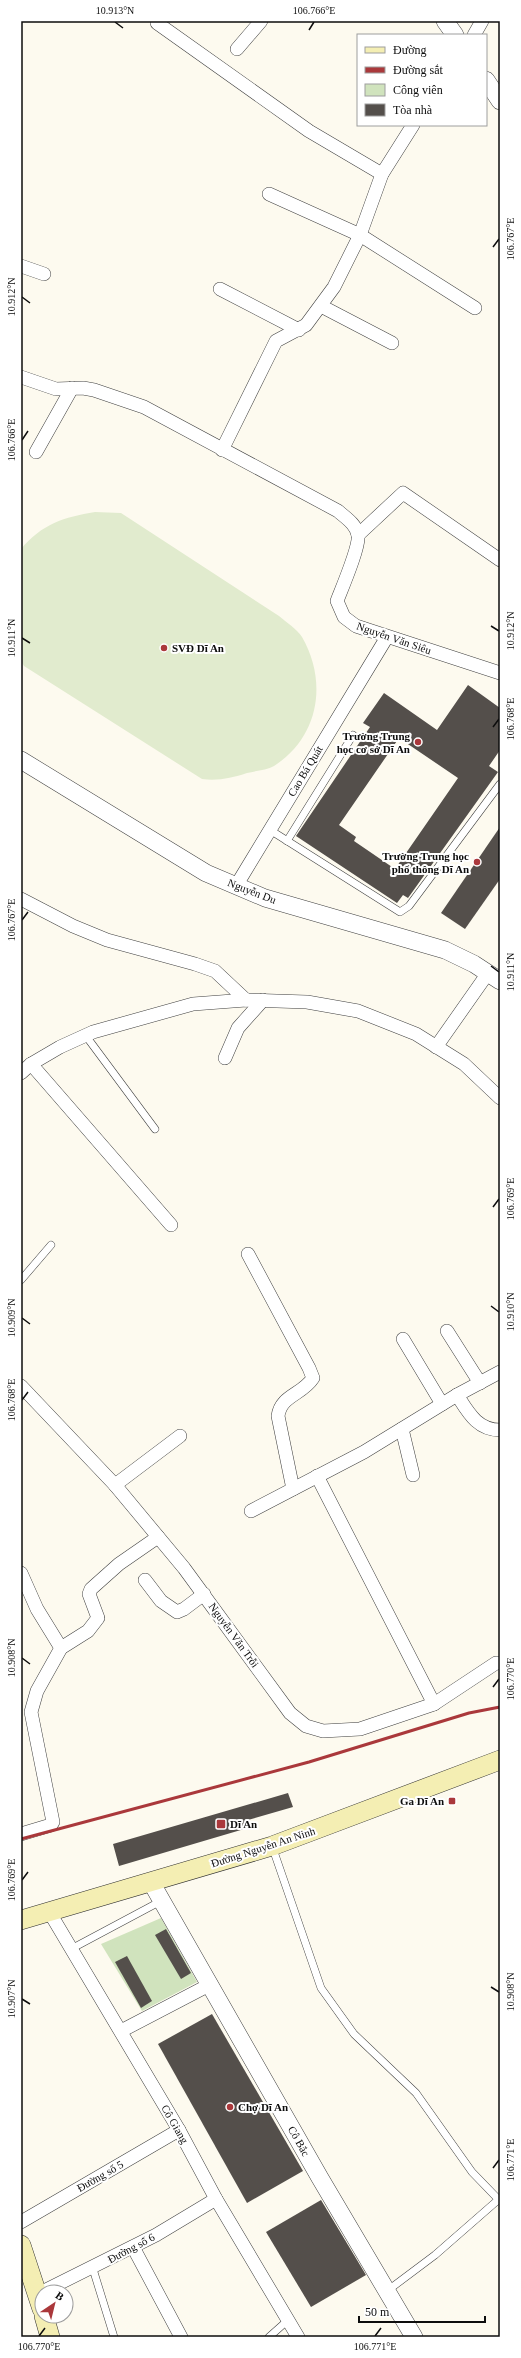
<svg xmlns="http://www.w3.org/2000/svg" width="521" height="2358" font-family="'Times New Roman',serif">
<rect width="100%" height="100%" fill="#fdfaef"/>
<path fill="#d0e3bd" d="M161 1918 197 1982 142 2011 101 1944Z"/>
<path fill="#e1ebce" d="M95 512 121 513 279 616C286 622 297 629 302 637 328 682 319 737 274 766 267 770 255 771 247 773 232 778 218 781 202 779L24 666 21 661V549C42 524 64 517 95 512Z"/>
<g fill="#544f4b" fill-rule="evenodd">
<path d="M468 685 500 708V750L489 766 498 772 408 898 403 895 397 903 296 836 370 727 363 723 384 693 437 730ZM399 738 458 778 395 869 354 841 356 837 339 825Z"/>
<path d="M500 827V879L465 929 441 913Z"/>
<path d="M288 1793 293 1807 248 1820 251 1827 119 1866 113 1844Z"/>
<path d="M166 1929 191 1973 181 1979 155 1935Z"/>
<path d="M127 1956 152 2001 141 2008 115 1962Z"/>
<path d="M212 2014 303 2171 247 2203 158 2044Z"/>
<path d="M321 2200 366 2275 311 2307 266 2232Z"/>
</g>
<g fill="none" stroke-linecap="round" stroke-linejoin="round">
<g stroke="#404040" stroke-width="8">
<g id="service">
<path d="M270 830 400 912 409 906 500 784"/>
<path d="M287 841 353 735"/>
<path d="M86 1036 155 1129"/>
<path d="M21 1280 51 1245"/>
<path d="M272 1846 321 1988 354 2034 416 2093 472 2172 500 2201"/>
<path d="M71 1949 161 1901"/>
<path d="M93 2269 114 2337"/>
<path d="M387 2291 435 2255 498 2200"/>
<path d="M269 2337 287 2321"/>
</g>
</g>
<g stroke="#404040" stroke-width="14">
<g id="minor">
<path d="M157 23 309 131 382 174"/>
<path d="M474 35 482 21"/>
<path d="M237 49 261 21"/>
<path d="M269 194 360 235 475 308"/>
<path d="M21 266 44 274"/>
<path d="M220 289 299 330"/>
<path d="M321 306 392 343"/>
<path d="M21 377 56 389 83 388 94 390 144 407 338 511C346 518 356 524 358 535 360 546 342 588 337 601L344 617 356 626 500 673"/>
<path d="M222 450 276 341 306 325 334 287 360 235 382 174 413 125"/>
<path d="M36 452 72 388"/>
<path d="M358 535 403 493 500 560"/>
<path d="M236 886 387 637"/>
<path d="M21 899 73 926 107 940 195 964 215 971 246 1000"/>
<path d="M436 1047 488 973"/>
<path d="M225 1058 238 1028 263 1000"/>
<path d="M31 1064 171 1225"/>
<path d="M21 1073 31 1064 60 1047 93 1032 193 1004 246 1000 307 1002 358 1011 416 1034 464 1064 500 1098"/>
<path d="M248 1254 309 1368 313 1378C302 1395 281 1395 278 1416L293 1489"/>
<path d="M447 1331 480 1383"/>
<path d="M403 1339 442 1404"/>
<path d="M21 1386 115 1485 184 1568 290 1713 306 1726 323 1731 360 1729 434 1704 496 1663H500"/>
<path d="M457 1395C468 1412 477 1430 500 1430"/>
<path d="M402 1429 413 1475"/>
<path d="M317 1476 434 1704"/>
<path d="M115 1485 180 1436"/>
<path d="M251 1511 364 1452 457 1395 500 1372"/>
<path d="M21 1573 37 1609 61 1648 37 1691 31 1712 53 1822 51 1825 21 1834"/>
<path d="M145 1580 161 1601 177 1612 184 1609 204 1594"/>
<path d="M61 1648 88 1631 98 1618 89 1594 91 1589 119 1564 158 1537"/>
<path d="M50 1913 179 2130 216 2199 298 2337"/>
<path d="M121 2031 211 1984"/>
<path d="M21 2222 179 2130"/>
<path d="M133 2247 181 2337"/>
<path d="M42 2292 156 2235 216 2199"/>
</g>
</g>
<g stroke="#404040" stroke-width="18">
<g id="tertiary">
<path d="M445 21 455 35"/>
<path d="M486 80 500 101"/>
<path d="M21 760 206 873 265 898 445 950 474 964 500 981"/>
<path d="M151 1882 320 2178 414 2337"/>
</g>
</g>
<g stroke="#2f2f2f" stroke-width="20">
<g id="secondary">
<path d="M21 1920 272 1846 500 1760"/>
<path d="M21 2245 42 2309"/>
<path d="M44 2316 50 2337"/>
</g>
</g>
<use href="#service" stroke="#fff" stroke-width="7"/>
<use href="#minor" stroke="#fff" stroke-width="13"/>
<use href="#tertiary" stroke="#fff" stroke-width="17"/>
<use href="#secondary" stroke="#f4eeb3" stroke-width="19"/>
<path stroke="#aa383b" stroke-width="3" d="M21 1839 309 1762 469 1713 500 1707"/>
</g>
<path fill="none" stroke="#0d0d0d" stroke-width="1.5" d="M115 22 123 28M309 30 314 22M493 247 499 239M22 297 30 303M22 440 28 431M491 626 499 631M22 638 30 643M493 727 499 719M22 920 28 912M491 966 499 972M493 1207 499 1199M491 1306 499 1312M22 1318 30 1324M22 1400 28 1392M22 1658 30 1664M493 1687 499 1679M22 1880 28 1872M491 1987 499 1992M22 1999 30 2004M493 2168 499 2160M39 2336 45 2328M375 2336 381 2328"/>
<g fill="#aa383b" stroke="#fff" stroke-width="1.5">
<circle cx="164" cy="648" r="4"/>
<circle cx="418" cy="742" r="4"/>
<circle cx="477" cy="862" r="4"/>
<rect x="448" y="1797" width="8" height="8" rx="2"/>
<rect x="216" y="1819" width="10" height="10" rx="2"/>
<circle cx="230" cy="2107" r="4"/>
</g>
<g text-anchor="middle" stroke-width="4" stroke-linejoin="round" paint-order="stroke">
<g font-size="11" fill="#0d0d0d" stroke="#fff">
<text transform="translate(394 638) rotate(19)" y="4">Nguyễn Văn Siêu</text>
<text transform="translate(305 771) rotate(-59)" y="4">Cao Bá Quát</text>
<text transform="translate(252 891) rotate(21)" y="4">Nguyễn Du</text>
<text transform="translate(234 1635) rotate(54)" y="4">Nguyễn Văn Trỗi</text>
<text transform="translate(263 1847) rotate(-18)" y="4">Đường Nguyễn An Ninh</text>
<text transform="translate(175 2124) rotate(60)" y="4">Cô Giang</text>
<text transform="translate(299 2141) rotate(61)" y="4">Cô Bắc</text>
<text transform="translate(100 2176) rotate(-30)" y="4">Đường số 5</text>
<text transform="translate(131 2248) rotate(-28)" y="4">Đường số 6</text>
</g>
<g font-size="11" font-weight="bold" fill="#0d0d0d" stroke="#fff" text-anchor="start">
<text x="172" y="652">SVĐ Dĩ An</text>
<text x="410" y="740" text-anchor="end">Trường Trung<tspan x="410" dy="13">học cơ sở Dĩ An</tspan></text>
<text x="469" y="860" text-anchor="end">Trường Trung học<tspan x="469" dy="13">phổ thông Dĩ An</tspan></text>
<text x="444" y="1805" text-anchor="end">Ga Dĩ An</text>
<text x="230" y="1828">Dĩ An</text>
<text x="238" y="2111">Chợ Dĩ An</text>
</g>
</g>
<rect width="521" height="2358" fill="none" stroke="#ffffff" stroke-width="44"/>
<rect x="357" y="34" width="130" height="92" fill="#ffffff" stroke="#9e9e9e"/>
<rect x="365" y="47" width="20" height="6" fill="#f4eeb3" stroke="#9e9e9e"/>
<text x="393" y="54" font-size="12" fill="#0d0d0d">Đường</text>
<rect x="365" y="67" width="20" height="6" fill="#aa383b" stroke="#9e9e9e"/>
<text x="393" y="74" font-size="12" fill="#0d0d0d">Đường sắt</text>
<rect x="365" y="84" width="20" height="12" fill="#d0e3bd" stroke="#9e9e9e"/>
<text x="393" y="94" font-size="12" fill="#0d0d0d">Công viên</text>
<rect x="365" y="104" width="20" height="12" fill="#544f4b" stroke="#9e9e9e"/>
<text x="393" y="114" font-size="12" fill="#0d0d0d">Tòa nhà</text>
<g transform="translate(54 2304) rotate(35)"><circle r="19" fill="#ffffff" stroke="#9e9e9e"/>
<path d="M0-3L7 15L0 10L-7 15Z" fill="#aa383b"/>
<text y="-6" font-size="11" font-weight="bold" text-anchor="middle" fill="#0d0d0d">B</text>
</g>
<path d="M359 2316v6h126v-6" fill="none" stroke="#0d0d0d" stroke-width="2"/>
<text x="365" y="2316" font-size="12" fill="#0d0d0d" stroke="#ffffff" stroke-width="3" paint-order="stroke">50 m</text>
<rect x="22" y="22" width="477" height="2314" fill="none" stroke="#0d0d0d" stroke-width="1.5"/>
<g font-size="10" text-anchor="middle" fill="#0d0d0d">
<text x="115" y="14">10.913°N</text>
<text x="314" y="14">106.766°E</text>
<text transform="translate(510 239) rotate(-90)" y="4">106.767°E</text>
<text transform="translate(11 297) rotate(-90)" y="4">10.912°N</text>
<text transform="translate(11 440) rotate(-90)" y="4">106.766°E</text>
<text transform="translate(510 631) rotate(-90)" y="4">10.912°N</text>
<text transform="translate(11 638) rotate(-90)" y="4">10.911°N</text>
<text transform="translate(510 719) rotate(-90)" y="4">106.768°E</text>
<text transform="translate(11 920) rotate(-90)" y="4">106.767°E</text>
<text transform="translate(510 972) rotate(-90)" y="4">10.911°N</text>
<text transform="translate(510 1199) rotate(-90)" y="4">106.769°E</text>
<text transform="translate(510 1312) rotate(-90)" y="4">10.910°N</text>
<text transform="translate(11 1318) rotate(-90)" y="4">10.909°N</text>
<text transform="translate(11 1400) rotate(-90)" y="4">106.768°E</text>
<text transform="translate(11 1658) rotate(-90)" y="4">10.908°N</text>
<text transform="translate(510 1679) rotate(-90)" y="4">106.770°E</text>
<text transform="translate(11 1880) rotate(-90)" y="4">106.769°E</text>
<text transform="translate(510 1992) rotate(-90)" y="4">10.908°N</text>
<text transform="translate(11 1999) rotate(-90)" y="4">10.907°N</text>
<text transform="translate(510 2160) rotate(-90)" y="4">106.771°E</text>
<text x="39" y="2350">106.770°E</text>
<text x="375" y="2350">106.771°E</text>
</g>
</svg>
